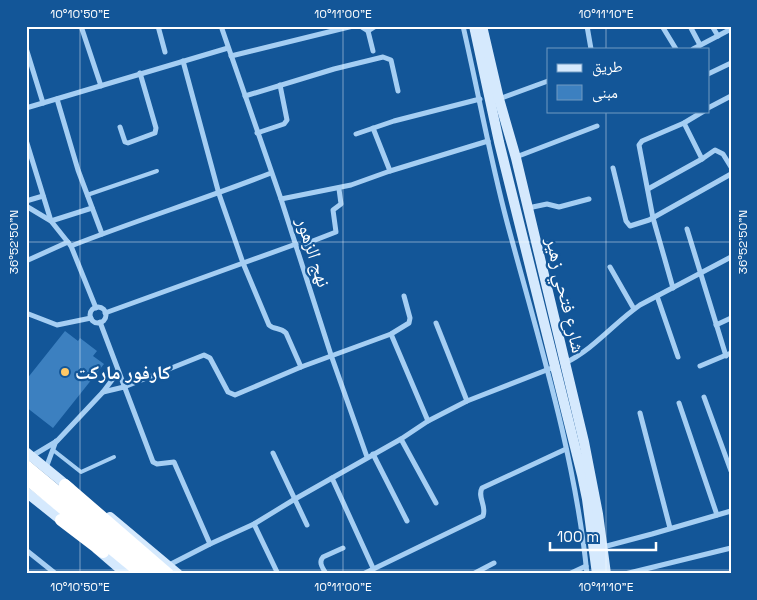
<svg xmlns="http://www.w3.org/2000/svg" width="757" height="600" font-family="'Space Grotesk','Noto Naskh Arabic',sans-serif">
<rect width="100%" height="100%" fill="#135698"/>
<path fill="#3c80c0" d="M65 331 78 341 80 338 97 351 93 356 104 364 53 428 26 407V380Z"/>
<g fill="none" stroke-linecap="round" stroke-linejoin="round">
<g stroke="#a5cef3" stroke-width="4">
<path d="M87 195 157 171"/>
<path d="M53 450 81 472 114 457"/>
</g>
<g stroke="#a5cef3" stroke-width="5">
<path d="M81 26 101 86"/>
<path d="M158 26 165 52"/>
<path d="M221 26 281 199 331 355 367 457"/>
<path d="M360 26 368 31 376 26"/>
<path d="M463 26C478 91 490 158 507 222 538 338 575 454 587 574"/>
<path d="M587 26 591 49"/>
<path d="M662 26 676 49"/>
<path d="M712 26 718 36"/>
<path d="M691 28 700 45"/>
<path d="M368 31 373 51"/>
<path d="M26 48 43 103"/>
<path d="M693 49 731 29"/>
<path d="M231 56 353 26"/>
<path d="M183 61 219 194 243 263 269 325C274 330 280 327 286 333L301 367"/>
<path d="M708 74 731 63"/>
<path d="M245 96 334 69 383 57 391 60 398 91"/>
<path d="M57 99 78 170 102 234"/>
<path d="M499 99 548 81"/>
<path d="M26 108 228 48"/>
<path d="M708 108 731 96"/>
<path d="M684 123 702 159"/>
<path d="M120 127 125 142 128 143 155 133 156 128 140 73"/>
<path d="M373 128 390 171"/>
<path d="M257 133 284 124 287 120 280 85"/>
<path d="M356 134 394 121 480 99"/>
<path d="M26 140 51 221 92 208"/>
<path d="M516 157 597 126"/>
<path d="M613 168 626 221 630 226 649 220 731 174"/>
<path d="M648 189 702 159 715 150 723 154 731 167"/>
<path d="M281 199 351 185 390 171 488 141"/>
<path d="M26 201 43 196"/>
<path d="M26 206 51 221 71 246"/>
<path d="M528 208 547 204 559 207 589 199"/>
<path d="M687 229 726 356"/>
<path d="M305 244 336 232 333 210 341 204 339 189"/>
<path d="M26 261 68 242"/>
<path d="M610 267 634 309"/>
<path d="M673 288 653 218 639 145 642 141 684 123 704 111"/>
<path d="M657 296 678 357"/>
<circle cx="98" cy="315" r="8"/>
<path d="M96 308 71 246C137 220 205 199 271 173"/>
<path d="M26 313 57 325 91 318"/>
<path d="M105 313 296 244"/>
<path d="M100 322 153 462 157 464 174 462 210 544"/>
<path d="M436 323 467 401"/>
<path d="M716 325 731 318"/>
<path d="M391 334 428 421"/>
<path d="M565 363C594 349 614 323 640 305L731 257"/>
<path d="M700 366 731 353"/>
<path d="M103 392 124 387 204 355 210 358 228 392 235 395 301 367 391 334 409 323 410 318 404 296"/>
<path d="M704 397 731 471"/>
<path d="M679 403 717 515"/>
<path d="M640 413 670 528"/>
<path d="M401 439 436 503"/>
<path d="M273 453 307 525"/>
<path d="M373 454 407 521"/>
<path d="M32 456 57 441 103 392 118 372"/>
<path d="M46 468 56 441"/>
<path d="M332 478 373 568"/>
<path d="M254 524 278 574"/>
<path d="M603 547 652 534 731 511"/>
<path d="M26 550 56 574"/>
<path d="M169 565 210 544 254 524 295 499 401 439 428 421 467 401 557 366"/>
<path d="M326 574C323 568 318 563 323 557L343 548"/>
<path d="M363 574 483 516C487 506 477 497 482 488L566 449"/>
<path d="M473 574 494 563"/>
<path d="M569 574 586 566"/>
<path d="M625 574 731 548"/>
</g>
<g stroke="#d5e9fd" stroke-width="10">
<path d="M474 26 499 142 582 475 587 499 597 574"/>
<path d="M482 26 499 99 516 158 584 442 598 514 606 574"/>
<path d="M26 452 70 488"/>
<path d="M26 492 66 524"/>
<path d="M110 517 178 574"/>
<path d="M97 549 126 574"/>
</g>
<g stroke="#fff" stroke-width="12">
<path d="M26 466 157 574"/>
<path d="M26 478 142 574"/>
<path d="M65 485 168 574"/>
<path d="M61 520 103 552"/>
</g>
</g>
<path fill="none" stroke="#fff" stroke-width="1" stroke-opacity="0.45" d="M80 26V574M343 26V574M606 26V49M606 111V574M26 242H731M26 570H731"/>
<circle fill="#ffc967" stroke="#135698" stroke-width="2" cx="65" cy="372" r="5"/>
<g text-anchor="middle" stroke-width="4.5" stroke-linejoin="round" paint-order="stroke">
<g font-size="19" fill="#fff" stroke="#135698">
<text transform="translate(314 252) rotate(72)" y="7">نهج الزهور</text>
<text transform="translate(566 295) rotate(77)" y="7">شارع فتحي زهير</text>
</g>
<g font-size="19" font-weight="bold" fill="#fff" stroke="#135698" text-anchor="start">
<text x="75" y="379">كارفور ماركت</text>
</g>
</g>
<rect width="757" height="600" fill="none" stroke="#135698" stroke-width="55"/>
<rect x="547" y="48" width="162" height="65" fill="#135698" stroke="#719ac1"/>
<rect x="557" y="64" width="25" height="8" fill="#d5e9fd" stroke="#719ac1"/>
<text x="592" y="72" font-size="15" fill="#ffffff">طريق</text>
<rect x="557" y="85" width="25" height="15" fill="#3c80c0" stroke="#719ac1"/>
<text x="592" y="98" font-size="15" fill="#ffffff">مبنى</text>
<path d="M550 542v8h106v-8" fill="none" stroke="#ffffff" stroke-width="2.5"/>
<text x="557" y="542" font-size="15" fill="#ffffff" stroke="#135698" stroke-width="4" paint-order="stroke">100 m</text>
<rect x="28" y="28" width="702" height="544" fill="none" stroke="#fff" stroke-width="2"/>
<g font-size="12" text-anchor="middle" fill="#fff">
<text x="80" y="18">10°10'50"E</text>
<text x="343" y="18">10°11'00"E</text>
<text x="606" y="18">10°11'10"E</text>
<text transform="translate(14 242) rotate(-90)" y="4">36°52'50"N</text>
<text transform="translate(743 242) rotate(-90)" y="4">36°52'50"N</text>
<text x="80" y="591">10°10'50"E</text>
<text x="343" y="591">10°11'00"E</text>
<text x="606" y="591">10°11'10"E</text>
</g>
</svg>
